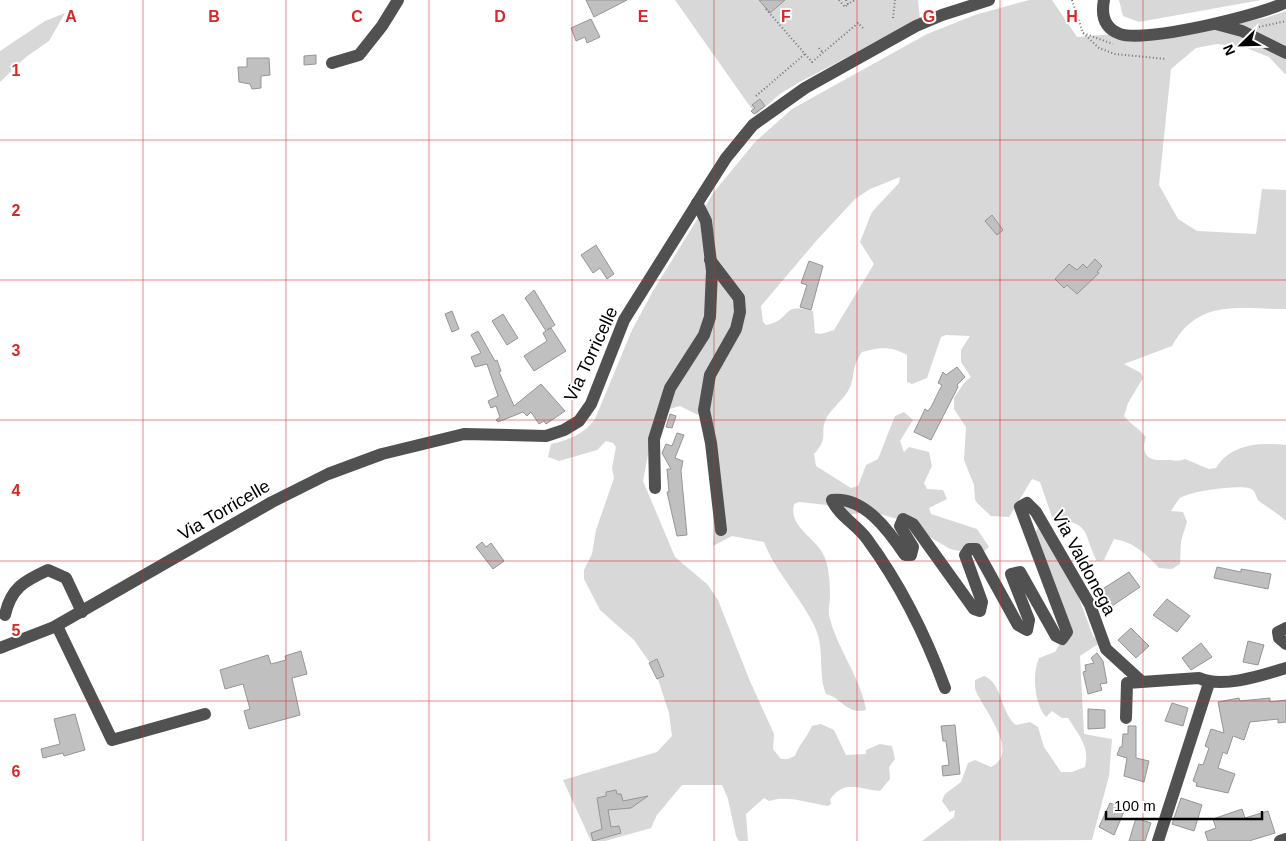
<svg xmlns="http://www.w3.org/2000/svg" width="1286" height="841" font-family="Helvetica,sans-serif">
<rect width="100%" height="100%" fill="#fff"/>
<g fill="#d8d8d8" fill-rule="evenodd">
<path d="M675 0H918L920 19 798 83 780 94 756 115Z"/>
<path d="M1029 0H1052L1077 37 1114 34 1155 39 1265 18 1286 11V75L1269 57 1244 47 1217 44 1196 48 1171 69 1159 185 1178 219 1197 231 1256 234 1262 189 1286 190V309C1239 309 1198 298 1172 346L1124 364 1141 373 1143 378 1128 403 1124 416C1131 425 1139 428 1146 437 1140 456 1149 461 1165 460 1172 460 1179 462 1185 459L1209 469 1216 468C1230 444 1260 442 1286 445V521C1278 513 1263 505 1258 500 1255 495 1256 490 1249 488 1237 485 1190 491 1180 498 1177 501 1174 507 1171 511L1183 512 1187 522 1181 541 1180 564 1172 569 1159 568C1146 554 1134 542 1114 539L1104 560 1097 561C1081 530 1094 526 1052 517L1040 482 1032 479 1009 517 991 516 977 503 975 499 974 485 964 460 966 427 954 409V398L964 383 971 377 961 362V350L970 336 946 335 941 337 927 378 912 384 907 382V355C891 346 880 347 862 352 850 369 856 377 848 391 842 401 831 409 826 419 819 434 830 436 814 454L816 466 851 488 858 486 866 465 878 459 895 416 904 412 913 420 900 441 904 452 909 447 929 452 932 466 924 483 927 489 943 490 947 499 929 508 931 514 977 529 989 547 980 555 950 549 901 520 869 511 844 516 827 505 799 502 794 504C788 528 818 538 825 558 829 568 830 584 830 596 830 602 828 609 829 615 835 645 862 680 866 710 847 715 842 698 826 694 817 671 826 649 814 625 800 596 776 573 764 542L732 536 713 546 717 494 702 417 680 406 656 413 643 481 675 557 708 585 718 600 749 679 774 734 773 749 781 759H788L795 756C799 745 807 737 812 726L821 724 834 730 846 755 866 754V750L880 744 892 746 895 759 889 767 890 779 880 791C858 789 846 779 830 799L831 804 828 806C807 803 789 795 769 801L764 798 746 814 748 841H739L736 836 728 799 722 785H682L657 815 651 828 605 841H591L563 780 657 752 672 736 669 713 655 670 634 640 600 610 584 579V570L592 554 596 530 614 478 612 468 616 447 613 443 606 441 597 450 559 461 548 457 551 444C569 440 584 434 595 419L632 330 653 291 714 192 755 142 792 109 927 34 975 15ZM900 177 899 183 872 212 860 242 874 264 834 330 821 334 815 333 813 311C780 301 792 321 766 325L763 322 761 306 817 240 855 199 870 189Z"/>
<path d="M1119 0H1261L1139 22 1123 16Z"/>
<path d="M65 13 49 41 26 57 0 82V51L45 21Z"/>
<path d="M1038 528 1074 585 1093 636 1101 642 1080 656 1084 734 1112 739 1109 776 1092 840 922 841 954 817 955 810 950 812 942 801 945 794 961 782 968 763 975 760 991 767C1021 752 984 711 975 689V680L984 676C1002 682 1001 714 1016 725L1030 722 1038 727 1044 747 1061 772H1072L1085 767C1090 746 1079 736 1068 718H1062L1052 711 1046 717C1034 703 1032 674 1039 658L1055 652 1064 637 1033 535Z"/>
</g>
<g fill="#c0c0c0" stroke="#959595">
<path d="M586 0H627L594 17Z"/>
<path d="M759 0H785L770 13Z"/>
<path d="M591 19 600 37 587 43 585 37 576 41 571 28Z"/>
<path d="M316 55V64L304 65V56Z"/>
<path d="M247 58H269L270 75 261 76V88L252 89 250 84 239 82 238 67H247Z"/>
<path d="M760 99 765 106 754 114 751 111 755 108 752 105Z"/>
<path d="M992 215 1003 230 997 235 985 221Z"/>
<path d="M596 245 614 274 607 279 600 268 593 273 581 255Z"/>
<path d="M1095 259 1102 266 1097 272 1099 273 1077 294 1067 285 1064 288 1055 279 1069 264 1077 270 1083 264 1087 268Z"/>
<path d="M809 261 823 266 811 310 800 307 807 285 801 283Z"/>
<path d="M534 290 555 325 547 330 551 328 566 351 534 371 524 356 547 341 543 333 546 331 525 298Z"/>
<path d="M452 311 459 329 452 332 445 314Z"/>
<path d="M503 314 518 338 507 345 492 321Z"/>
<path d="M478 331 495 361 497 360 501 371 499 372 514 406 541 384 565 411 546 424 544 421 539 424 531 412 527 416 523 412 498 422 496 420 500 417 496 406 491 408 488 401 498 396 487 364 475 367 471 357 481 353 471 335Z"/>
<path d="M957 367 965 377 957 385 958 387 931 440 914 432 925 409 928 411 931 407 942 385 938 383 943 372 946 375Z"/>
<path d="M670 414 676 416 672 428 666 427Z"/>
<path d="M677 433 684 435 675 458 683 461 681 471 687 535 677 536 667 492H669L667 469H671L662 453 666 444 672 446Z"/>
<path d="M482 542 486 547 491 543 504 561 493 569 476 547Z"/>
<path d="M1217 567 1241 572V569L1271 574 1268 589 1214 578Z"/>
<path d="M1129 572 1140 587 1109 608 1098 592Z"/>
<path d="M1167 599 1190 616 1177 632 1153 615Z"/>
<path d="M1131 628 1149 646 1136 658 1118 640Z"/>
<path d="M1248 641 1264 645 1258 665 1243 662Z"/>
<path d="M1201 643 1212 657 1191 670 1182 658Z"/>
<path d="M301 651 307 674 292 678 300 715 249 729 244 711 250 709 243 684 225 689 220 670 268 655 271 664 286 660 285 656Z"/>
<path d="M1097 653 1103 661 1107 683 1100 684 1102 690 1088 694 1083 672 1086 671 1085 665 1094 663 1091 658Z"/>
<path d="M657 659 664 676 657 679 649 663Z"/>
<path d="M1239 698 1240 701 1270 698V702L1286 700V722L1278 723V719L1250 722 1244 740 1233 736 1227 754 1223 752 1218 768 1235 774 1228 793 1196 786 1197 783 1193 781 1199 764 1203 765 1209 748 1205 746 1211 729 1224 733 1218 702Z"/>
<path d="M1172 703 1188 708 1183 726 1165 721Z"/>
<path d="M1088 709 1105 710V728L1088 729Z"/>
<path d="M75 714 85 750 64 756 63 753 43 758 41 749 60 744 54 719Z"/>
<path d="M955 725 960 774 943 776 942 766 949 765 946 741H943L941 726Z"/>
<path d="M1128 726H1136V758L1149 761 1144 782 1124 776 1127 758 1117 755 1120 747H1122L1123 734H1128Z"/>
<path d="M616 790 617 794H621L623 801 648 796 631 808 608 810 611 827 619 826 621 833 593 841 591 833 602 829 597 798 606 796V792Z"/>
<path d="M1181 798 1202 805 1194 831 1172 824Z"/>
<path d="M1110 803 1125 809 1114 835 1099 827Z"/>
<path d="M1242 809 1245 818 1268 811 1275 833 1249 841H1208L1205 832 1216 828 1213 819Z"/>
<path d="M1136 818 1151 823 1145 841H1129Z"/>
</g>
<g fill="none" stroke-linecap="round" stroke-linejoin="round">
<g stroke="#737373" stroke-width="2" stroke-dasharray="1 2.5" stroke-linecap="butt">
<path d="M839 0 845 7 848 4"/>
<path d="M846 0 848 4 855 0"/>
<path d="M1072 0 1083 33 1113 44"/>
<path d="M766 9 812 62 858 23 864 29"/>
<path d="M893 18 895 0"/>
<path d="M1259 27 1286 21"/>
<path d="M1083 33 1099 48 1115 54 1166 59"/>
<path d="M819 48 823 53"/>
<path d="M756 96 805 54"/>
</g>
<g stroke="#515151" stroke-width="12">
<path d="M1104 0C1101 15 1104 28 1120 34 1144 43 1262 15 1286 2"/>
<path d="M1216 24 1242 31 1286 53"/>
<path d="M332 63 359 55 382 26 398 0"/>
<path d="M710 260 739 298 740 312 736 329 710 375 704 410 711 443 721 530"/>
<path d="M655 488 654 439 670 388 704 335 710 317 712 271 706 221 697 203"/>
<path d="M5 615C11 588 24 581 48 570L66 578 82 612"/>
<path d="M57 626 112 740 205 714"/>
<path d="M1286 628 1278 632 1279 638 1286 644"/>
<path d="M0 648 54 627 272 502 328 474 382 454 464 434 546 436 564 430 579 421 591 404 624 320 703 194 726 158 753 125 805 88 916 26 942 15 989 0"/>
<path d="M945 688C926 636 900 584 867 539 857 525 839 516 832 500 864 496 889 531 905 555H911L913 547 900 526 903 519 913 524 974 609 980 611 982 602 965 555 969 549H976L1018 625 1027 630 1029 620 1011 574 1020 572 1056 636 1062 639 1067 632 1020 507 1027 503 1036 512 1090 605 1106 649 1141 681"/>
<path d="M1126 718 1127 683 1199 678C1222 689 1263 675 1286 668"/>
<path d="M1158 841 1209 683"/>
<path d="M1280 841 1286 839"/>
</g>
</g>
<path fill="none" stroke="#d62828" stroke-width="1" stroke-opacity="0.55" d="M143 0V841M286 0V841M429 0V841M572 0V841M714 0V841M857 0V841M1000 0V841M1143 0V841M0 140H1286M0 280H1286M0 420H1286M0 561H1286M0 701H1286"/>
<g text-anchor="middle" stroke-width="4" stroke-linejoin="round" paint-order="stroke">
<g font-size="18" fill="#000" stroke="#fff">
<text transform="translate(591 354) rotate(-65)" y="6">Via Torricelle</text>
<text transform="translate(224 510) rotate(-30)" y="6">Via Torricelle</text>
<text transform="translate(1084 563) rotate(62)" y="6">Via Valdonega</text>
</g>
</g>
<g font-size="16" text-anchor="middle" font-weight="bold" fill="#d62828" stroke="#fff" stroke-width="4" stroke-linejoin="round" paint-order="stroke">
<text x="71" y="22">A</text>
<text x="214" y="22">B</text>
<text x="357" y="22">C</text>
<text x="500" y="22">D</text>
<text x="643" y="22">E</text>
<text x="786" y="22">F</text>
<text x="929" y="22">G</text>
<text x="1072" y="22">H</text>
<text x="16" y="76">1</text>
<text x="16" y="216">2</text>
<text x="16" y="356">3</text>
<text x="16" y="496">4</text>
<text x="16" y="636">5</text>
<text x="16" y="777">6</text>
</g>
<g transform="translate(1241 45) rotate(247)" stroke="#ffffff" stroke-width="4" paint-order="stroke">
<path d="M0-4L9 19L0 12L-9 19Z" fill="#000000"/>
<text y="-8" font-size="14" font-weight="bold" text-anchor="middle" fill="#000000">N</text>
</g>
<path d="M1106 811v8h156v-8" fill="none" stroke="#000000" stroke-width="2.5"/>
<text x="1114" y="811" font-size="15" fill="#000000" stroke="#ffffff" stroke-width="4" paint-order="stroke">100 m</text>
</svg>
